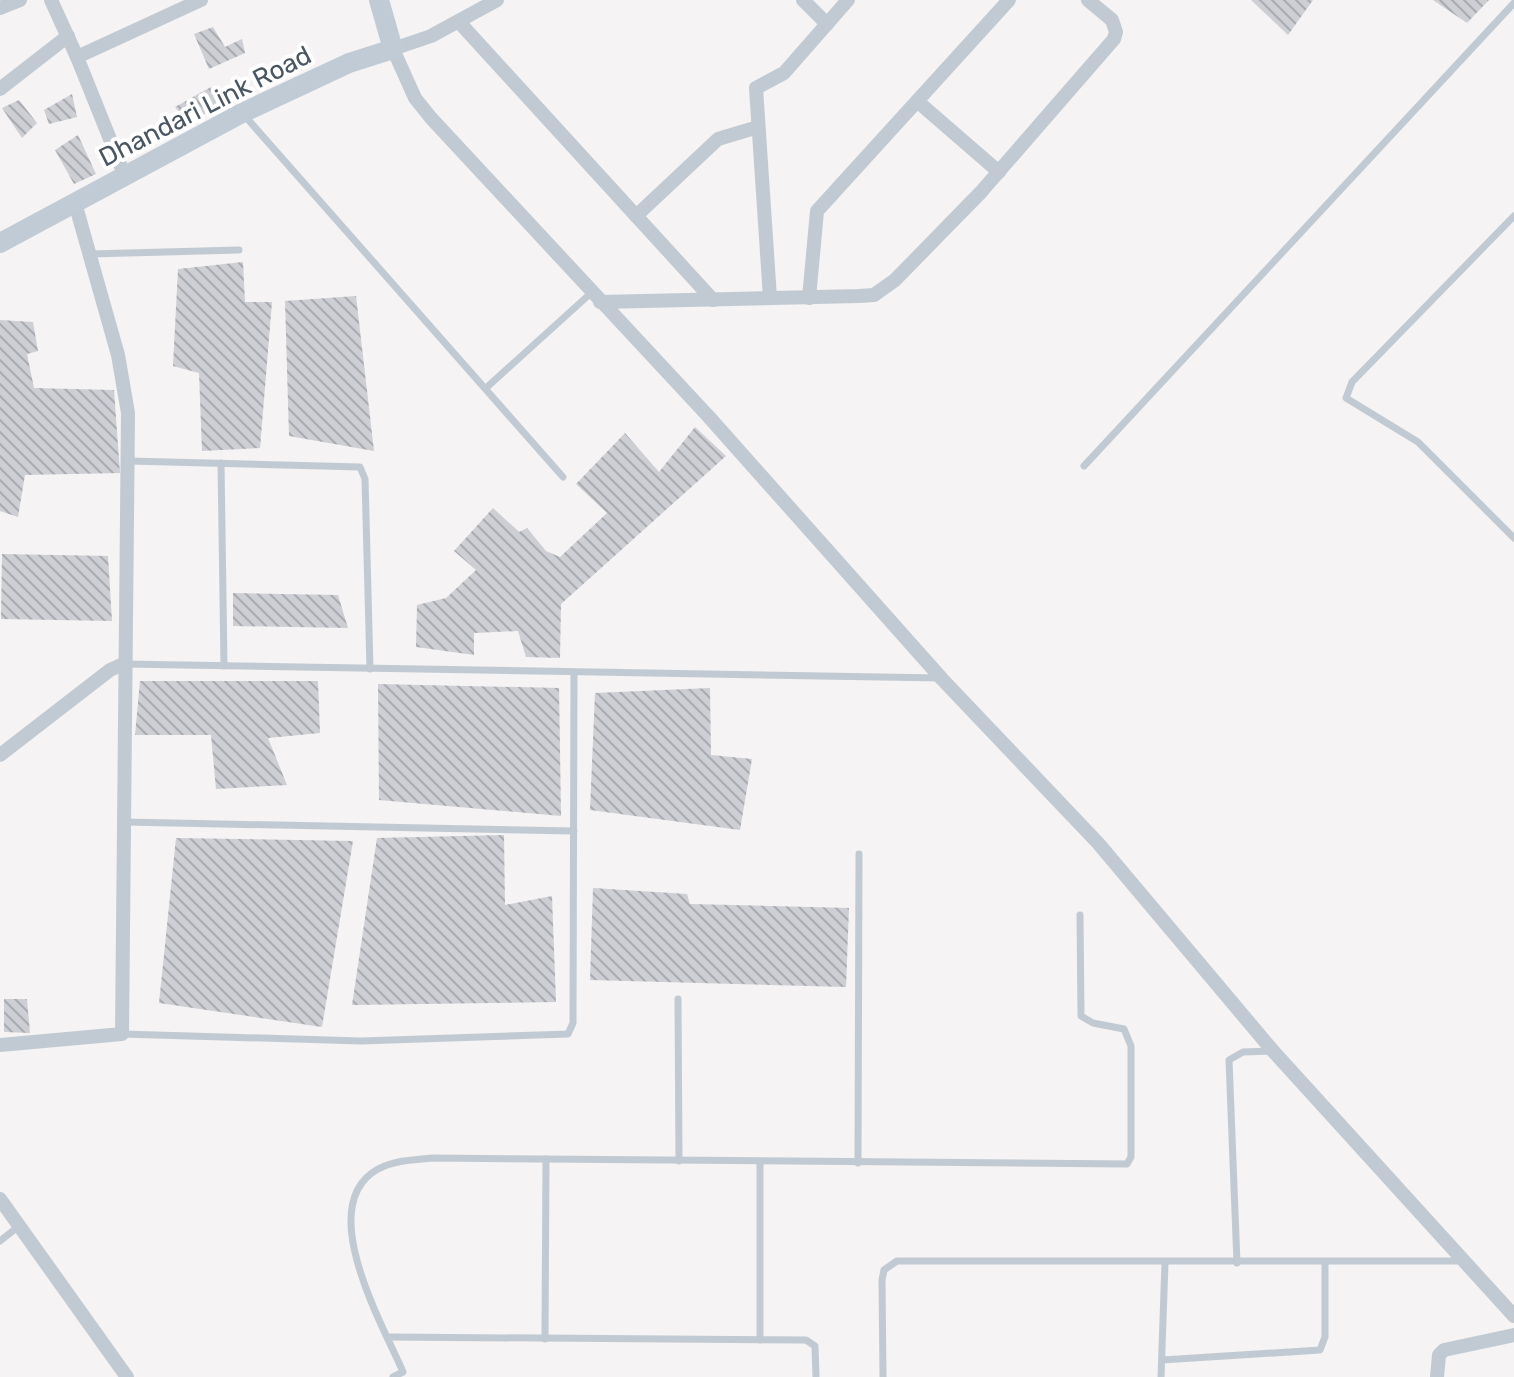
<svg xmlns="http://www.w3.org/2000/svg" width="1514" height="1377" font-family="Rubik,sans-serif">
<defs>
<pattern id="building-back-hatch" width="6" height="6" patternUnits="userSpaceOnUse" patternTransform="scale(2)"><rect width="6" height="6" fill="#cdcfd5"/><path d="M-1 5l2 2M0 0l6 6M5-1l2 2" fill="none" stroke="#a8abb0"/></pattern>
</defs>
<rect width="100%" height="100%" fill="#f5f3f3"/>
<g fill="url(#building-back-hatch)">
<path d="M1251 0H1313L1288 35Z"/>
<path d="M1433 0H1489L1467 23Z"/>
<path d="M213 27 225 47 242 39 245 53 209 69 194 34Z"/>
<path d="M211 87 222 103 189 124 175 107Z"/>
<path d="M72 94 77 117 49 124 44 110Z"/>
<path d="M19 100 37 123 22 138 2 108Z"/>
<path d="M78 135 96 174 74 184 55 150Z"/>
<path d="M243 262 245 302H272L260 448 202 451 199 373 173 366 178 269Z"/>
<path d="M356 296 374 451 289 436 285 301Z"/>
<path d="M0 320 33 322 38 351 27 354 34 388 114 390 120 473 25 475 18 517 0 511Z"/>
<path d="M695 427 726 456 561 604 560 658 526 657 518 631 474 633V655L416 647 417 605 446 598 476 570 454 551 493 508 519 532 527 528 546 551 560 557 607 513 576 484 625 433 659 472Z"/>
<path d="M2 554 108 556 112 621 1 619Z"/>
<path d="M233 593 338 595 348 628 233 626Z"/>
<path d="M140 681H318L320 733 268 738 287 785 216 789 211 735H135Z"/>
<path d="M378 684 559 688 561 816 379 800Z"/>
<path d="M710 688 711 755 752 759 740 830 590 810 595 693Z"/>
<path d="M504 835 505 905 552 896 556 1002 352 1005 377 838Z"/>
<path d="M176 838 353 841 322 1027 159 1003Z"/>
<path d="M593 888 687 894 690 904 849 908 846 987 590 980Z"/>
<path d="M4 999H27L30 1033 4 1032Z"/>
</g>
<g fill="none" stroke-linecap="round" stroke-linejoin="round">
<g stroke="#c1cad2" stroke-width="7">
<path d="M244 115 563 477"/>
<path d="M1514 216 1352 382 1346 398 1418 442 1514 538"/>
<path d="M90 254 239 250"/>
<path d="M486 388 591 293"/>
<path d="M129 461 360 467 365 479 370 669"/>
<path d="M221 463 224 666"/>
<path d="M1084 466 1514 3"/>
<path d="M125 664 940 678"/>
<path d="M125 822 574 831"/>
<path d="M678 999 679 1161"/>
<path d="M122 1034 361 1041 568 1034 573 1023 574 673"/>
<path d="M858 1163 859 854"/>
<path d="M0 1241 19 1226"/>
<path d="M1237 1263 1229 1060 1243 1052 1273 1051"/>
<path d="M388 1337 806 1340 815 1346 816 1377"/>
<path d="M545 1339 546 1159"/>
<path d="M760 1340V1162"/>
<path d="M1162 1360 1320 1350 1325 1337V1262"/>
<path d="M393 1377 403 1372C383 1325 313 1205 378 1169 395 1160 414 1160 432 1158L1127 1164 1131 1157V1046L1124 1029 1093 1023 1081 1016 1080 915"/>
<path d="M883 1377 882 1280 884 1270 897 1261H1463"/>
<path d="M1161 1377 1165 1263"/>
</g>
<g stroke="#c1cad2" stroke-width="14">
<path d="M51 0 77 57 201 0"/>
<path d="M497 0 431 36 393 49 415 98 431 118 709 417 942 679 1098 843 1273 1051 1514 1316"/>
<path d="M803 0 827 24"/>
<path d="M0 8 20 0"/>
<path d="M459 22 713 300"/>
<path d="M77 57 124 174"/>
<path d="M0 89 68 36"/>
<path d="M917 101 999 172"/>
<path d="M636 216 718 139 758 127"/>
<path d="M770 298 756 88 784 73 848 0"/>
<path d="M809 298 817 211 1009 0"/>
<path d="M600 302 859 296 874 295 895 280 981 192 1114 39 1116 32 1112 20 1088 0"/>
<path d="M0 755 110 670 123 664"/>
<path d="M0 1045 122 1034 128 413 118 355 75 203"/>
<path d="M0 1199 127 1377"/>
<path d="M1437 1377 1439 1355 1444 1350 1514 1335"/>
</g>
<path stroke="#c1cbd6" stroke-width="20" d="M0 243 242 113 349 63 393 49 379 0"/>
</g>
<g text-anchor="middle" stroke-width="8" stroke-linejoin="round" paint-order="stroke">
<g font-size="26" fill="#4a5661" stroke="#fff">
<text transform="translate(205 106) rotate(-27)" y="9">Dhandari Link Road</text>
</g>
</g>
</svg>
